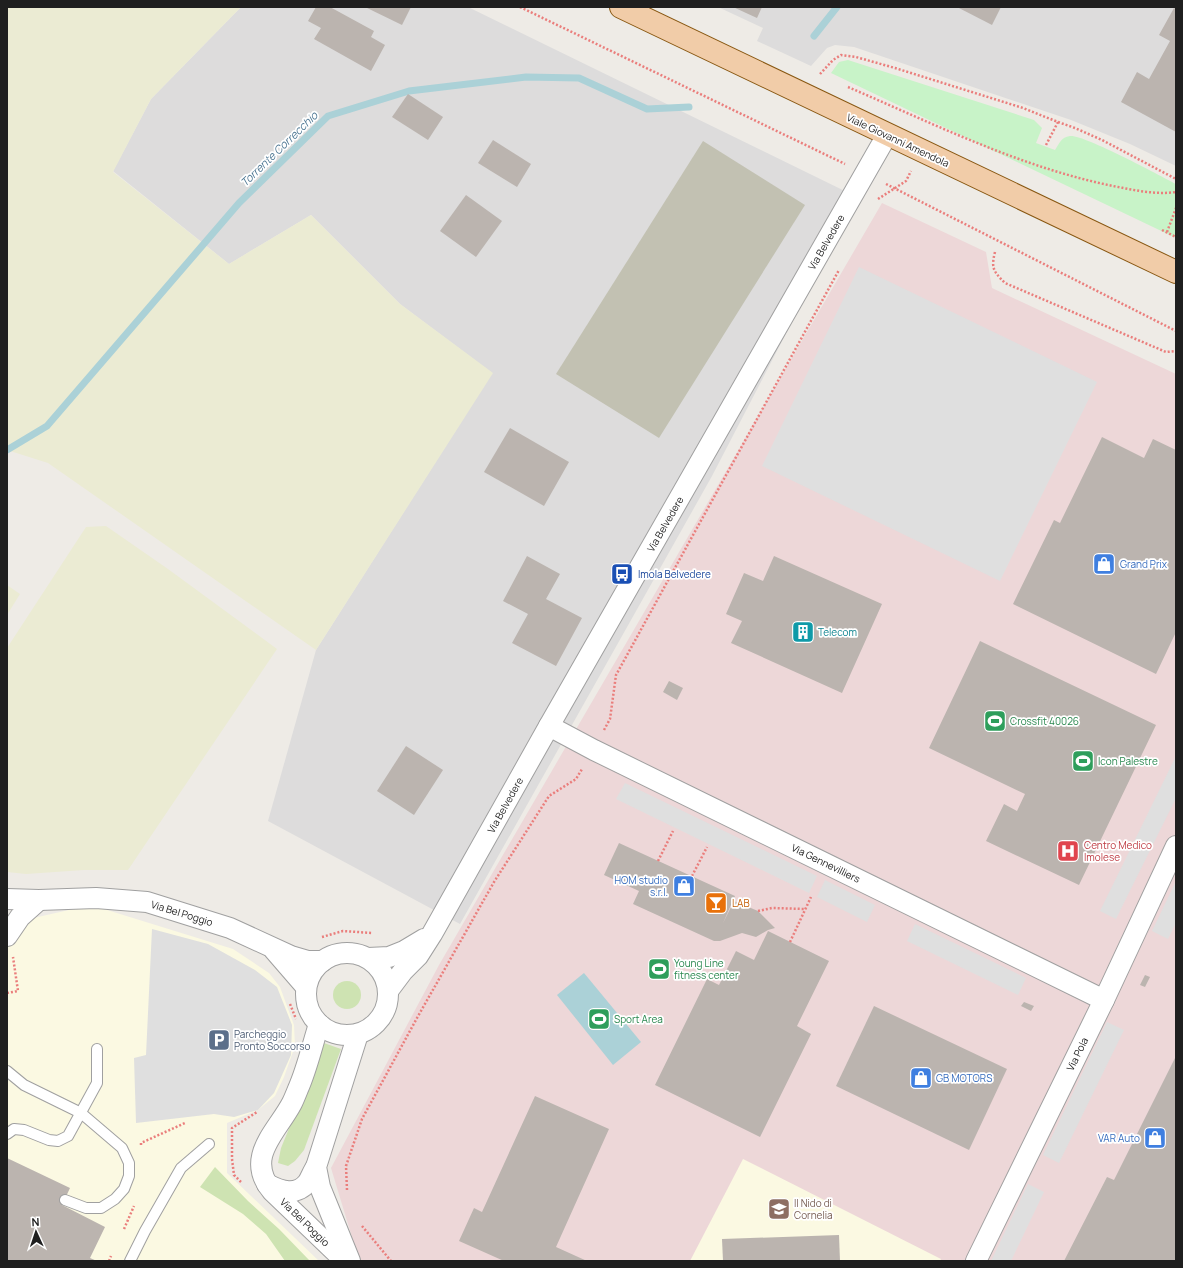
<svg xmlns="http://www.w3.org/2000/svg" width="1183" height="1268" font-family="Manrope,sans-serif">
<rect width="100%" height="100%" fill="#eeebe6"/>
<g fill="#dddcdc">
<path d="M241 7H468L857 197 712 476 460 924 268 821 316 650 492 373 400 304 311 215 229 264 113 171 151 99Z"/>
<path d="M718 7H1176V166L1130 144 1071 120 854 47 835 45 827 48 811 66 757 41 763 28Z"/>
</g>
<path fill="#edd7d8" d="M882 203 986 252 992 288 1176 374V1261H362L358 1257 331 1168 439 965Z"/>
<g fill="#fbf9e2">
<path d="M91 905 233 949 269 973 280 987 294 1025 295 1046 284 1077 275 1096 258 1110 227 1123V1173L319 1261H7V924Z"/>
<path d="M743 1159 941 1259 940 1261H690Z"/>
</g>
<path fill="#c2c1b2" d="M703 141 805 205 659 438 556 374Z"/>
<g fill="#ebebd3">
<path d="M7 7H241L151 99 113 172 229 264 311 215 400 304 493 373 316 650 48 463 7 450Z"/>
<path d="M106 526 168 569 277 649 128 870H84L26 874 7 872V648L86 527Z"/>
<path d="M7 585 20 594 7 615Z"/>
</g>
<g fill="#cee3b2">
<circle cx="347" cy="995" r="14"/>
<path d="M324 1043 341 1049 304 1150 295 1161 288 1166 278 1163 281 1148Z"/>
<path d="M215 1167 248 1201 279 1229 310 1261H285L266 1234 243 1214 200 1187Z"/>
</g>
<path fill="#c8f3c8" d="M848 60 1034 120 1042 128 1036 143 1055 150C1059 144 1061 137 1070 136 1083 134 1159 175 1176 184V238L831 73 839 62Z"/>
<g fill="#dfdfdf">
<path d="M859 267 1097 382 1000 581 762 466Z"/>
<path d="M1176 756V798L1116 919 1100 911Z"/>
<path d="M625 783 817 876 809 893 616 799Z"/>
<path d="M825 880 875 905 867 922 817 897Z"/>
<path d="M1176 881V923L1168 939 1152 931Z"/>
<path d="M915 924 1026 978 1018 995 907 941Z"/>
<path d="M152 929 208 944 255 970 277 987 292 1025 291 1055 274 1093 258 1110 234 1117 214 1114 136 1123 134 1058 146 1055Z"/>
<path d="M1107 1022 1124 1030 1059 1163 1043 1155Z"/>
<path d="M1028 1184 1044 1192 1011 1261H991Z"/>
</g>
<path fill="#abd1d7" d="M584 973 641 1042 613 1065 557 995Z"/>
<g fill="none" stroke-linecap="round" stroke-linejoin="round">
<g stroke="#abd1d7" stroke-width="7">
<path d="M814 36 837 7"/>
<path d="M7 450 47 426 239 203 328 116 409 91 526 77 579 78 647 109 689 107"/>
</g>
</g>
<g fill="#bbb4af">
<path d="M316 7H330L374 31 371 37 385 45 371 71 314 39 321 28 308 21Z"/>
<path d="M365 7H411L402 25Z"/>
<path d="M733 7H762L757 18Z"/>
<path d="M957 7H1001L992 25Z"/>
<path d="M1174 8 1176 9V132L1121 102 1137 72 1149 79 1170 41 1159 35Z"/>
<path d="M408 94 443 117 428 140 392 117Z"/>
<path d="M493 140 531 164 517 187 478 163Z"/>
<path d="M466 195 502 221 476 257 440 231Z"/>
<path d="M510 428 569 462 544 506 484 472Z"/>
<path d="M1102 437 1144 458 1153 439 1176 450V632L1156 674 1013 604 1054 520 1060 523Z"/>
<path d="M527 556 560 574 546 599 582 618 556 666 512 643 528 614 503 601Z"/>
<path d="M774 556 882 604 842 693 731 643 742 621 726 614 744 573 763 581Z"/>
<path d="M980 641 1156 725 1079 885 986 841 1004 804 1017 811 1025 794 929 748Z"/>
<path d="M669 681 683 688 677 700 663 692Z"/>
<path d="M406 746 443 770 414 815 377 791Z"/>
<path d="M619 843 735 896 723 923 734 901 758 911 775 928 768 930 756 937 742 933 720 941H714L633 904 639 891 604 875Z"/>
<path d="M768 931 829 961 797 1026 811 1034 760 1137 655 1085 707 979 719 985 736 951 754 960Z"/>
<path d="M1145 975 1150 977 1145 987 1140 985Z"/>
<path d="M1024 1002 1034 1006 1031 1011 1021 1006Z"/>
<path d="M874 1006 1007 1069 969 1150 836 1086Z"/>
<path d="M1176 1056V1261H1064L1107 1177 1114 1180Z"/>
<path d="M535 1096 609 1129 556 1247 587 1261H504L459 1241 474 1208 482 1212Z"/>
<path d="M7 1158 70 1188 62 1205 105 1227 90 1258 97 1261H7Z"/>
<path d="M839 1235 840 1261H723L722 1239Z"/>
</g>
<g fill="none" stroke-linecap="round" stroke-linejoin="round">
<g stroke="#a0a0a0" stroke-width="12">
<g id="service">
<path d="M7 1071 24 1085 81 1113 122 1148 129 1163V1176L124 1189 115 1199 101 1208H86L65 1200"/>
<path d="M7 1134 14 1129 24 1130 49 1140 58 1141 68 1136 97 1083V1049"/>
<path d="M130 1261 145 1231 181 1168 209 1144"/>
</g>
</g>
<g stroke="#a0a0a0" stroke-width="22">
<g id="minor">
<path d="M549 726 594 750 1104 1000"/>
<path d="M7 899 39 900 96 898 147 902 230 928 291 956 308 961H323"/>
<path d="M7 936 20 917 39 900"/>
<path d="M274 950 306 987"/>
<circle cx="347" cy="994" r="41"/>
<path d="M368 958 389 957 404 951 424 939"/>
<path d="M388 991 403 971 418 956 432 934 549 726 887 135"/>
<path d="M319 1024C312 1046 307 1069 298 1089 296 1094 294 1099 292 1103 277 1132 244 1157 272 1191L345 1261"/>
<path d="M267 1184C281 1191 296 1197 308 1182 311 1177 313 1171 316 1167"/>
<path d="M350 1261 320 1187 316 1167 358 1034"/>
<path d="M976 1261 1104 1000 1176 846"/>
</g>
</g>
<g stroke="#885711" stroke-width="24">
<path id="primary" d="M621 7 1176 272"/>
</g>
<g stroke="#ea7e7c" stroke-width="2.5" stroke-dasharray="2 2" stroke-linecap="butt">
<path d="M520 7 845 164"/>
<path d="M820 74 833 60 841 55 856 57 895 68 1023 108 1058 122 1075 128 1102 140 1176 179"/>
<path d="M848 87C934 124 1020 167 1113 186 1134 190 1155 195 1176 192"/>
<path d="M1046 145 1058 122"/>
<path d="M886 184 1176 331"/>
<path d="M878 199 906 181 911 171"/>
<path d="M1162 230 1176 237"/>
<path d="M1167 232 1176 208"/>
<path d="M995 252C991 268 993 271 1005 283L1166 352 1176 351"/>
<path d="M604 730 610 719 616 675 839 270"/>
<path d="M658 861 673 831"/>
<path d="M692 876 707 847"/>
<path d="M758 911 772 908 805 909"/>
<path d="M322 937 343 931 372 933"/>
<path d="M790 942 811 897"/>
<path d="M7 993 18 991 13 957"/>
<path d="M290 1004 296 1019"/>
<path d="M141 1145V1143L185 1123"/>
<path d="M241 1182 234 1175 232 1159V1128L257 1112"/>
<path d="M347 1190 346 1166 362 1119 417 1018 494 882 549 796 576 779 582 769"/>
<path d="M362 1226 391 1261"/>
<path d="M124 1229 134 1206"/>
<path d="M109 1261 111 1256"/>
</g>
<use href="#service" stroke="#fff" stroke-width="10"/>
<use href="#minor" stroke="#fff" stroke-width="20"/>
<use href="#primary" stroke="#f1cca8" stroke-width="22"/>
</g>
<defs>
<g id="shop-square" transform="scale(1.15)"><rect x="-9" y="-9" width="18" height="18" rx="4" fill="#3f7fe0" stroke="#fff"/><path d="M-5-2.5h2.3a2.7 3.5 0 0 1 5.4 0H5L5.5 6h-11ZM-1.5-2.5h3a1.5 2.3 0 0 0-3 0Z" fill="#fff"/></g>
<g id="bus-square" transform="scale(1.15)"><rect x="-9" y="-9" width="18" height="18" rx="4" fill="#1a4fb4" stroke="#fff"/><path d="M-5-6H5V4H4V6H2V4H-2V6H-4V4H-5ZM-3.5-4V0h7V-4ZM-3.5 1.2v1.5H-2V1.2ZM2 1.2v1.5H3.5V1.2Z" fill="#fff"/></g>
<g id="building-square" transform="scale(1.15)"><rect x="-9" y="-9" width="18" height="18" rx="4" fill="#0f9aa8" stroke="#fff"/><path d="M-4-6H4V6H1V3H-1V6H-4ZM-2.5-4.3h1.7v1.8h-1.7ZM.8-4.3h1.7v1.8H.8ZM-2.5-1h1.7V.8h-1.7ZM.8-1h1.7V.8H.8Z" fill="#fff"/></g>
<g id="stadium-square" transform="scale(1.15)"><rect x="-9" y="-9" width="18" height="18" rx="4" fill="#2e9e5b" stroke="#fff"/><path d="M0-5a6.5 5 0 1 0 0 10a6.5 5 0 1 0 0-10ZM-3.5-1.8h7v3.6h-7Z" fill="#fff"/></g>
<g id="hospital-square" transform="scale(1.15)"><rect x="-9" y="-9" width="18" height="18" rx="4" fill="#e0444e" stroke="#fff"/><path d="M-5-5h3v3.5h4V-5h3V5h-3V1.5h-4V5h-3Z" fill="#fff"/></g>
<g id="bar-square" transform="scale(1.15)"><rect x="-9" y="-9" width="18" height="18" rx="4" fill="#e8710a" stroke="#fff"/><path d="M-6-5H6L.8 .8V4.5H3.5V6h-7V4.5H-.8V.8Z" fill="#fff"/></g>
<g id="parking-square" transform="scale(1.15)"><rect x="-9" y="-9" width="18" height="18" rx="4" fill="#5c6f8a" stroke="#fff"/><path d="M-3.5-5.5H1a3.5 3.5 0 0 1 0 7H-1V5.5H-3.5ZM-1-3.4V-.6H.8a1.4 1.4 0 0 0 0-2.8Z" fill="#fff"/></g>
<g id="school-square" transform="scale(1.15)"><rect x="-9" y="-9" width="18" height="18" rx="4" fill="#8d6e63" stroke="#fff"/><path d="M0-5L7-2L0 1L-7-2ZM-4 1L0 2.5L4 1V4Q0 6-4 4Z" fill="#fff"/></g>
</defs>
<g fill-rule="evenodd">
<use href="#shop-square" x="1104" y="564"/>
<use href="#bus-square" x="622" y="574"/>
<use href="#building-square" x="803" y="632"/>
<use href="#stadium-square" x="995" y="721"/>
<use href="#stadium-square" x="1083" y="761"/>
<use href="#hospital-square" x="1068" y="851"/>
<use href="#shop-square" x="684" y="886"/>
<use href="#bar-square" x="716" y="903"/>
<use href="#stadium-square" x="659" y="969"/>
<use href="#stadium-square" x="599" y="1019"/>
<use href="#parking-square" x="219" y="1040"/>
<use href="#shop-square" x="921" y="1078"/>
<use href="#shop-square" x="1155" y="1138"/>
<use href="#school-square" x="779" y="1209"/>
</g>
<g text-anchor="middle" stroke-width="3.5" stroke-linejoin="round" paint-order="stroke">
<g font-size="10" fill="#1f1f1f" stroke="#fff">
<text transform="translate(898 140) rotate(25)" y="4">Viale Giovanni Amendola</text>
<text transform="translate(826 242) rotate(-60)" y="4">Via Belvedere</text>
<text transform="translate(665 524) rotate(-60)" y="4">Via Belvedere</text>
<text transform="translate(505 805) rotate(-61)" y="4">Via Belvedere</text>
<text transform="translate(826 863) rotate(26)" y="4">Via Gennevilliers</text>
<text transform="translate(182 913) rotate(17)" y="4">Via Bel Poggio</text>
<text transform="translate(1077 1054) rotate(-64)" y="4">Via Pola</text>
<text transform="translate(305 1222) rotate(44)" y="4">Via Bel Poggio</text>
</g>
<g font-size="10" fill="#366cbe" stroke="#fff" text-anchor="start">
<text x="1120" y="568">Grand Prix</text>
<text x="668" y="884" text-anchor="end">HOM studio<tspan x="668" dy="12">s.r.l.</tspan></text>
<text x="936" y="1082">GB MOTORS</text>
<text x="1140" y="1142" text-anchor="end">VAR Auto</text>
</g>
<g font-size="10" fill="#164399" stroke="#fff" text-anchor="start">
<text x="638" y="578">Imola Belvedere</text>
</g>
<g font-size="10" fill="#0d838f" stroke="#fff" text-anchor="start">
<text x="818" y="636">Telecom</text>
</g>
<g font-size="10" fill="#27864d" stroke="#fff" text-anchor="start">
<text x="1010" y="725">Crossfit 40026</text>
<text x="1098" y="765">Icon Palestre</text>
<text x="674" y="967">Young Line<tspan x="674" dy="12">fitness center</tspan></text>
<text x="614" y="1023">Sport Area</text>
</g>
<g font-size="10" fill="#be3a42" stroke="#fff" text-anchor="start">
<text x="1084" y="849">Centro Medico<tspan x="1084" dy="12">Imolese</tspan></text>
</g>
<g font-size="10" fill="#c56008" stroke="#fff" text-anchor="start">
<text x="732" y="907">LAB</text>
</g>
<g font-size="10" fill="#4e5e75" stroke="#fff" text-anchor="start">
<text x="234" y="1038">Parcheggio<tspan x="234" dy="12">Pronto Soccorso</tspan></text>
</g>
<g font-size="10" fill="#785e54" stroke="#fff" text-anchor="start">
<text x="794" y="1207">Il Nido di<tspan x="794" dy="12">Cornelia</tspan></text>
</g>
<g font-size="11" font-style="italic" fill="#4f7894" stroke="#fff">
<text transform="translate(279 149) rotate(-44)" y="4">Torrente Correcchio</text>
</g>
</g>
<rect width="1183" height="1268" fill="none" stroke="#1f1f1f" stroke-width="16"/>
<g transform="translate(36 1232) rotate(357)" stroke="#ffffff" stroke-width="3" paint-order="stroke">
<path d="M0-3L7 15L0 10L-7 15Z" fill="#1f1f1f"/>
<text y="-6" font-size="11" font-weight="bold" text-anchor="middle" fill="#1f1f1f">N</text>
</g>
</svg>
